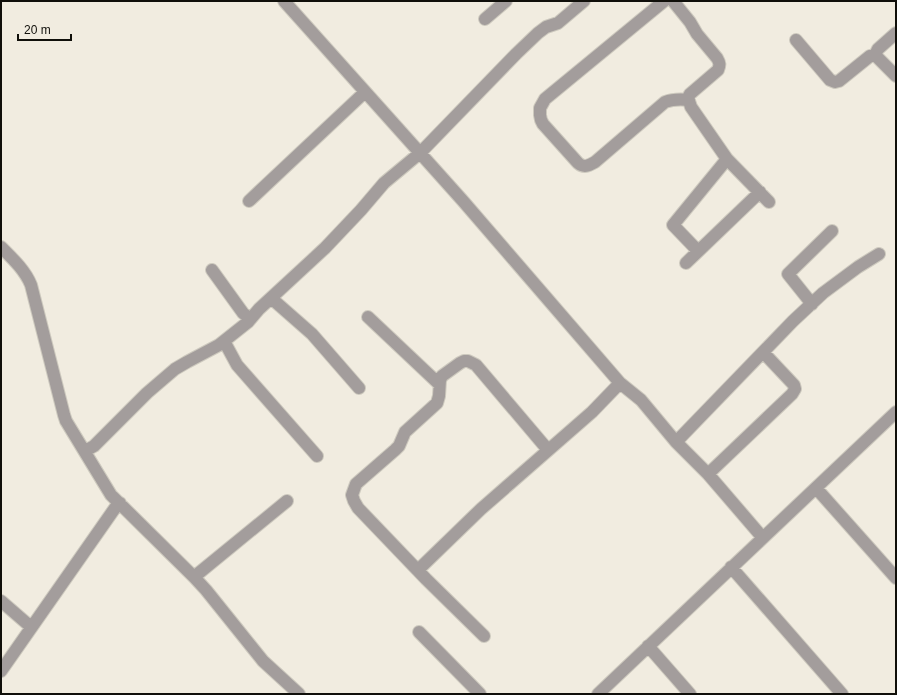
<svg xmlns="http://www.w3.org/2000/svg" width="897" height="695" viewBox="0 0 897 695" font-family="Arial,sans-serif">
<rect width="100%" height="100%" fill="#f1ece0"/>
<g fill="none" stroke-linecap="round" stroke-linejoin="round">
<g stroke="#cdc9be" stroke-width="14">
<path id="minor" d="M284,1L463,201L620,383L641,400L676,442L708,474L763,538
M664,1L545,99L540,108V115L541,120L543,124L578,163C584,168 588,166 595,162L665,102C673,99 680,99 689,100
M673,1L690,22L697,34L717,58C720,63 720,65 718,70L690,94L688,98L691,107L727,159L769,202
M485,19L506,1
M796,40L830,80L835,82L839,81L870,56L875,55L896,76
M875,55L878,49L896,33
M249,201L365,92
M1,247C12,258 25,270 31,285L64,415L66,421L111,495L194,577L206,590L263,661L299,694
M698,251L673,225L727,159
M686,263L760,192
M212,270L243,313L250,319
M271,298L312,334L359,388
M812,304L788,274L832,231
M368,317L439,384
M224,341L237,365L317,456
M676,442L793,321L823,293L858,267L879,254
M85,451L94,446L147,393L175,369L187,362L219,345L248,322L259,309L325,248L361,210L384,183L420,153L516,54L538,33L546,27L558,23L584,1
M708,474L792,394L795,389L794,385L763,352
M816,488L896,578
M731,567L842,694
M418,570L481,509L592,412L620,383
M194,577L287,501
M1,601L31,627
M419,632L480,694
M484,636L426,579L358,508L354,501L352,495L356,484L395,450L399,446L405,432L437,403L439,396L440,380L442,376L460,363L464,361H468L476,365L548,450
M648,646L690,694
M1,671L115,508L120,503
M598,694L896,412"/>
</g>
<use href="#minor" stroke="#a39d9c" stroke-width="12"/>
</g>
<rect width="897" height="695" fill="none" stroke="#100f0a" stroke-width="4"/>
<path d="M18 34v6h53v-6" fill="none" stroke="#100f0a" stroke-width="2"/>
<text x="24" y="34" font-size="12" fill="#100f0a" stroke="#f1ece0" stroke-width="3" paint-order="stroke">20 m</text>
</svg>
